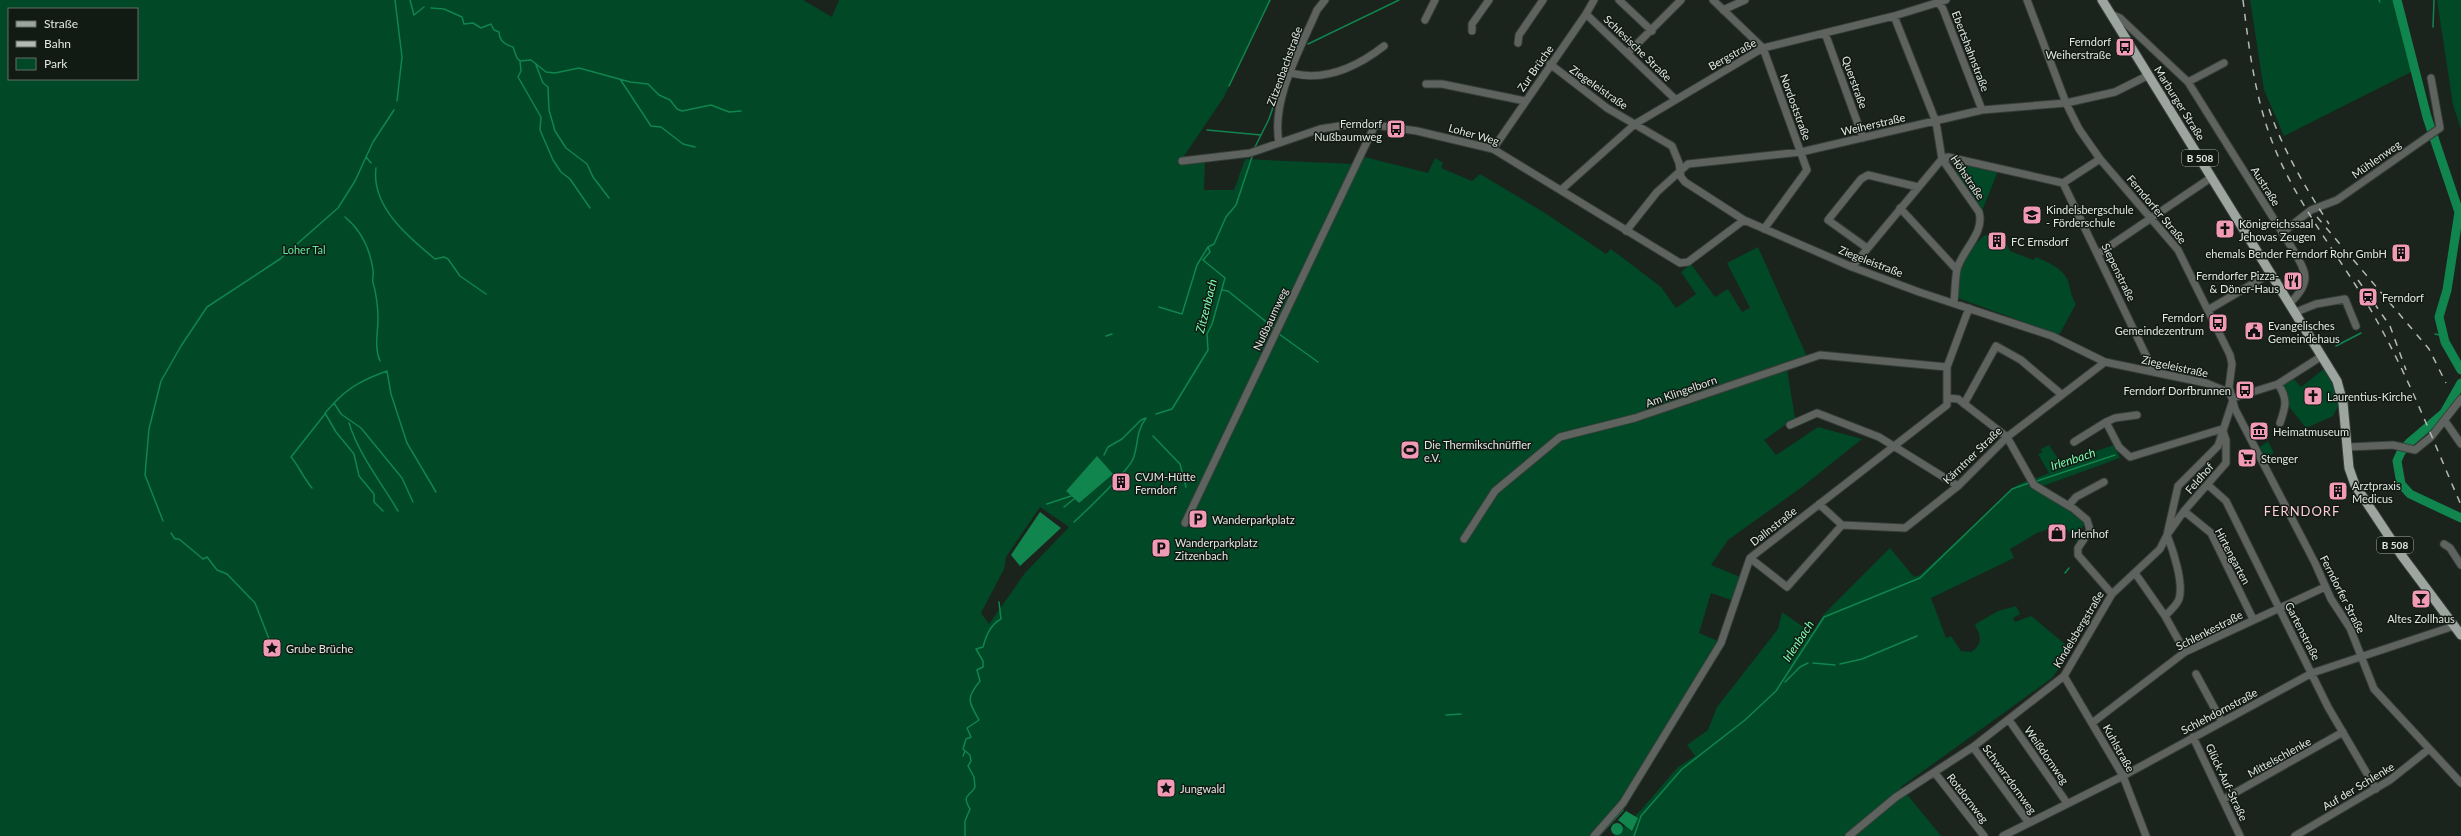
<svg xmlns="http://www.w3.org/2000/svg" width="2461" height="836" viewBox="0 0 2461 836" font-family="Lato,sans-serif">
<rect width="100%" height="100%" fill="#1b231d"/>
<path fill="#004826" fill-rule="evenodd" d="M0,0H803L832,17L839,0H1271L1260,19L1224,97L1180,162L1205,160L1204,190H1234L1245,159L1353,164L1357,155L1428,173L1435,158L1443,163L1441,168L1472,181L1480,174L1545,213L1606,254L1611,249L1661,287L1676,308L1696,294L1681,272L1691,264L1715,297L1728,289L1742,312L1750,308L1727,263L1758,247L1809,361L1787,369L1795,418L1764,440L1776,455L1818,427L1862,439L1802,487L1728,540L1711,565L1745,579L1737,602L1711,593L1699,633L1723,643L1627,804L1625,797L1595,836H0ZM9,9H137V79H9ZM1097,457L1079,503L1066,491ZM1040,507L1069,527L1025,573L989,624L981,613L1004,569L1006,557Z
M2250,0H2393L2413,71L2284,136L2264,90Z
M2437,0H2461V129L2453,105Z
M1960,161L1998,171L1982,211L1956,174Z
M1985,235L2004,238L2010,251L2033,260L2036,257C2047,262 2063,268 2068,281C2071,290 2070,294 2076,304L2059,335L1958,298C1959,263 1958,259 1985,235Z
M2324,369L2334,387L2339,405L2333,416L2306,428L2287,404L2288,395L2282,386L2293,378L2301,387Z
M2268,441L2274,453L2266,458L2260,447Z
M2049,445L2061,463L2114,445L2120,458L2040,487L2034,479L2049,473L2038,454L2042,453L2041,449Z
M2029,480L2070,508L2085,522L2077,538L2079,543L2062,524L2037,533L2010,549L2014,558L1931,598L1946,638L1951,636L1961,651L1971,652C1983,644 1981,636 1975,625L1977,623L1998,611L2016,606L2020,614L2013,618L2015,622L2031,616L2072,650L2052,678L1901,787L1941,836H1614L1641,810L1678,767L1695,756L1687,745L1708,730L1717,707L1778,629L1782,612L1812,633L1824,614L1890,548L1914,577L1920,575L2017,485Z"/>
<path fill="#10854e" d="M1097,456L1113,474L1079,503L1066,491Z
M1040,512L1061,528L1020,566L1011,555Z
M1626,811L1638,818L1632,831L1618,820Z
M1611 829a6 6 0 1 1 12 0a6 6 0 1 1-12 0Z"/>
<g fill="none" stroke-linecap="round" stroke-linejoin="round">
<path stroke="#10854e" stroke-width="1.5" d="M395,0L402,57L397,101
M410,0L414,15L424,7
M2379,0L2380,2
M431,8L444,9L462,17L464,24L473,23L481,28L491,24L494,30L499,32C499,41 505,45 513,47L517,58L520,61L531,60L546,72L555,73L579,68L630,82L648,84L659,95L670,100L677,109L682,111L711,105L729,112L741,111
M2433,27L2434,0
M1308,44L1399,0
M520,61L521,71L518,77L541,117L540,130L553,160L561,172L570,179L590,208
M536,65L543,83L548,87L549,110L555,131L566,148L587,164L593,177L609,198
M620,79L651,126L661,127L683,144L695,147
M1229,86L1270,0
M1207,130L1261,135
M2430,140L2436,142
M1255,147L1269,119L1291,54
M366,157L371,163
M376,168C371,206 408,237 435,259L444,257L448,259L460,276L486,294
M345,217C362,231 370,249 373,270C374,274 372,279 373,283C376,292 378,308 378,318C378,332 374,348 380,361
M1222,290L1228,291L1275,329
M1159,307L1182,314L1197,265L1208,247
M1279,334L1318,362
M2435,334L2444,336
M1106,336L1112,334
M2336,346L2361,333
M334,403L325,413L336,432L354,454L359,476L374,494V502L383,511
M1156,414L1172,409L1208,350L1207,334L1212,324L1225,278L1203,260L1210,252L1208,247L1214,244L1226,217L1236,205L1252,157
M349,423C359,455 381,482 398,511
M1153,436L1180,464L1186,487
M1104,455L1108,447L1122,439L1141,420L1146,418
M2037,481L2115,455
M312,488C304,479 297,463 291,457L325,414
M413,502L402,478L361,428L341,414L334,403C350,386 365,379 387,371L391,394L407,443L436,492
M1047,504L1071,496
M1064,507L1074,499
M163,521L145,475L149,429L161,381L181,346L207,307L280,259L338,208L355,181L373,142L394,110
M1074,522C1085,512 1128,471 1133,459C1139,444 1135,433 1146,418
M171,533L175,539H179L203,559L207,557L217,570L227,574L255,603L271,644
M2065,573L2069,568
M1813,663L1835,665
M1840,664L1862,659L1917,636
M1785,682L1800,667L1808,663
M1446,715L1461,714
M963,756L965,751
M965,836V821L970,809C961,794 970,797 975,787L974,777L968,766L971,761L970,755L963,749L966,739L971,737L967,728L979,720C968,701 966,698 980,681L977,670L983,667V661L976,649L983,647C986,636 990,625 1001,619L999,602
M1599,836L1623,810
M1634,836L1641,816L1682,769L1745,720L1776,691L1824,617L1920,578L2012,489L2029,483"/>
<path stroke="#10854e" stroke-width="9" d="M2397,0L2427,117L2459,212L2447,290L2439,317L2445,342L2461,370
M2461,383L2444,413L2409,443L2401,452L2397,461L2401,484L2410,494L2461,518"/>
<g stroke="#373e39" stroke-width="9">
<path id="minor" d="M1619,0L1652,31
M1713,0L1763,48L1807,170L1764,229
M1937,0L1943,9L1982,110
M2027,0L2066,103L2079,129L2100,159L2178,250L2230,355L2232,364L2229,387L2235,409L2315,563L2331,599L2350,628L2374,689L2461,783
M1723,10L1745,0
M1586,14L1675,99
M2111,14L2120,18L2188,82L2292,248C2306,272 2313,281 2290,303
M1894,16L1936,122L1942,159L1979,212C1985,233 1963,249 1957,269C1955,280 1955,292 1954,303
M1425,20L1435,0
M1472,31V24L1489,0
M1825,33L1863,138
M1518,43L1519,35L1543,0
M1628,53L1681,0
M1550,64L1607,108L1672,146L1679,163L1681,177L1685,182L1744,220L1852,267L1919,292L2052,336L2105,362L2206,383L2228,392L2231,396
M1291,73C1325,82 1357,67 1384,46
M2188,82L2224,63
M1426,84H1442L1525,101
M1279,143C1271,99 1300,50 1317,10L1325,0
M1493,149L1586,14L1594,0
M1182,161L1250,153L1320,129L1346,125H1375L1417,131L1493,149L1680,263L1688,262L1744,220
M2063,183L2154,372
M1561,190L1635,124L1763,48L1894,16L1946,0
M1900,208L1957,270
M1626,231L1657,192L1688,164L1801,152L1982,110L2066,103L2115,92L2149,75
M2282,233L2311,210L2337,200L2440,128L2431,78
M1867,248L1828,220L1861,179L1868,175L1918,187
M2098,254L2212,177
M1852,267L1942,159L1948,157L2063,183L2100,159
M2208,310L2271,273
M2296,312L2316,304L2345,299L2356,326
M2278,384C2288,399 2286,406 2280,423
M1947,398L1958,399L2007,437L2034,485L2074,509L2087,520L2090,530L2078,548V555L2112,594
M2233,398L2278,384L2322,356
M1964,404L1996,346L2021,360L2061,394
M2445,421L2461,444
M2106,422L2115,418L2137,415
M1790,425L1817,413L1879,437L1958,486
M2074,442L2106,422L2119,447L2130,457L2222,429
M2348,447L2393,445L2415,450L2431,437L2461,399
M2208,485L2226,501L2328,707L2376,789
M1819,504L1842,525L1905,528L1958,486L2007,437L2105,362
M2069,505L2076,497L2104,482
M2184,511L2211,533L2253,619
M1185,523L1375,125
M1464,539L1495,491L1560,437L1635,418L1820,355L1947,367
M2444,544L2450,548L2461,565
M1750,558L1787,587L1842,525
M2135,573L2165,616L2185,652
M2165,616C2169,612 2177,605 2179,599C2184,583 2173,550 2167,535L2184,511L2226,463V440L2223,431
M2196,674L2222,722
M2064,676L2123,776L2146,836
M2009,720L2067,803
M2092,723L2185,652L2325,587
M2193,737L2240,836
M1973,747L2029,823
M1935,773L1984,836
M2224,799L2343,732
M1594,836L1623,803L1721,643L1750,558L1947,405V367L1969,308
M1849,836L1896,797L1973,747L2064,676L2112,594L2160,549L2167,535L2178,486L2218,446L2233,400
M2003,836L2123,776L2312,673L2454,626
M2295,836L2390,780L2429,749"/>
</g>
<g stroke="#373e39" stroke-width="11">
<path id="major" d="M2102,0L2337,381L2343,403L2349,468L2355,485L2402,556L2461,635"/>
</g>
<use href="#minor" stroke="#5e6360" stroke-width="7"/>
<use href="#major" stroke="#9ca59f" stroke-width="9"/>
<path stroke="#b3bab5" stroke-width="1.5" stroke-dasharray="7 7" stroke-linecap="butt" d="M2243,0C2249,49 2255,98 2273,144C2298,208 2344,261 2377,321C2410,380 2434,443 2461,505
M2269,109C2283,150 2305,187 2329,224
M2317,217L2429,349L2446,383
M2358,280L2390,326L2406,370"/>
</g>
<defs>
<g id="bus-square" transform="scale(1)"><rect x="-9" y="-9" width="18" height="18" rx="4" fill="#f09ab5" stroke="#121a14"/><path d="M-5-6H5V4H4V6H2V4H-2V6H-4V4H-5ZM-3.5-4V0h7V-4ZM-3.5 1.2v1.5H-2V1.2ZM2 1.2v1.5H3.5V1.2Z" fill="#111"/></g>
<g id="school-square" transform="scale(1)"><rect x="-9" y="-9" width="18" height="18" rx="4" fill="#f09ab5" stroke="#121a14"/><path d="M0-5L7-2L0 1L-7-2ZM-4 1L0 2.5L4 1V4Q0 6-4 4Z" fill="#111"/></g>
<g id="church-square" transform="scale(1)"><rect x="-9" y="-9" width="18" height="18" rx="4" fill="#f09ab5" stroke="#121a14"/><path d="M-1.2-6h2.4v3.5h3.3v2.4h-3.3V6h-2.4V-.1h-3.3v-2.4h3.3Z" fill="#111"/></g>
<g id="building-square" transform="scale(1)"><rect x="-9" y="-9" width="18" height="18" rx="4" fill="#f09ab5" stroke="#121a14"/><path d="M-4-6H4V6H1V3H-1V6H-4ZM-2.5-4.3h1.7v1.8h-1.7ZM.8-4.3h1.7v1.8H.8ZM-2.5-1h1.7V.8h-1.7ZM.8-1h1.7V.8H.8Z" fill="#111"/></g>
<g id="restaurant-square" transform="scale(1)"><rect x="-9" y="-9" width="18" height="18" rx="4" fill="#f09ab5" stroke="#121a14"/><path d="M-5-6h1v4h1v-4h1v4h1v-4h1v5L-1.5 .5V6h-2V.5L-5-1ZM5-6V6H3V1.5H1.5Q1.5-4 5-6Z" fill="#111"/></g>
<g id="station-square" transform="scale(1)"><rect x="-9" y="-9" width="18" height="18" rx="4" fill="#f09ab5" stroke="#121a14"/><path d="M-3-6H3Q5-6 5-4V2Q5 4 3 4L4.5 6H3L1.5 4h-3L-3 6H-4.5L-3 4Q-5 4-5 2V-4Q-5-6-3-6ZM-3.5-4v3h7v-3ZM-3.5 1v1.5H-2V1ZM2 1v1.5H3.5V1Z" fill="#111"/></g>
<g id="civic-square" transform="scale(1)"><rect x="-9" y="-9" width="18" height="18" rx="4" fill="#f09ab5" stroke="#121a14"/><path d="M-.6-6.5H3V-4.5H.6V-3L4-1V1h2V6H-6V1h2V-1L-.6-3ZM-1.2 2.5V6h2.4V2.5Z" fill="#111"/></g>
<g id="museum-square" transform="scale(1)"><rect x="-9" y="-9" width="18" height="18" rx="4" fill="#f09ab5" stroke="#121a14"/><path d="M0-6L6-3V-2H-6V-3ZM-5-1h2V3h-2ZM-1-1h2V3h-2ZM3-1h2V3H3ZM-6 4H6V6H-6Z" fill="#111"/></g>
<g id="stadium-square" transform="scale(1)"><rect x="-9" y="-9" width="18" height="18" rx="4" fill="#f09ab5" stroke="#121a14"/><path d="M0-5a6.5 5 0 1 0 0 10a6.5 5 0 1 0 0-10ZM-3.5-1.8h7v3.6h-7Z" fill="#111"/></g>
<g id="supermarket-square" transform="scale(1)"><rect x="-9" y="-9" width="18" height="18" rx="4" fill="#f09ab5" stroke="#121a14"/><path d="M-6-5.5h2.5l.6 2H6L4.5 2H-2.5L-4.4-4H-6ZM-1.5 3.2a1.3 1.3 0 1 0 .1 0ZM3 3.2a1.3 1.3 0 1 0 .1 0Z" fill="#111"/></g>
<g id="parking-square" transform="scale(1)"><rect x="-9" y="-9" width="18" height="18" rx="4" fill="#f09ab5" stroke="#121a14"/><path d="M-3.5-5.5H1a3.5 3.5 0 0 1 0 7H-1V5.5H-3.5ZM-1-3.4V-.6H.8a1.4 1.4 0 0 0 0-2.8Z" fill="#111"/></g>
<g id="shop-square" transform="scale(1)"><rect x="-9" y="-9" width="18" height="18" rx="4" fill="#f09ab5" stroke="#121a14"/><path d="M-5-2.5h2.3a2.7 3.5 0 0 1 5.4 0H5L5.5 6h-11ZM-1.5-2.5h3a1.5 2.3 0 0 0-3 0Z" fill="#111"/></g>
<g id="bar-square" transform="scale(1)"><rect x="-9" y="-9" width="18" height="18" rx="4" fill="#f09ab5" stroke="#121a14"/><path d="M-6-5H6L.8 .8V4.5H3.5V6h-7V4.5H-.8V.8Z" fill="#111"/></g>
<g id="sight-square" transform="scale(1)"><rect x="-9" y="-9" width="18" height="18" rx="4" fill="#f09ab5" stroke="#121a14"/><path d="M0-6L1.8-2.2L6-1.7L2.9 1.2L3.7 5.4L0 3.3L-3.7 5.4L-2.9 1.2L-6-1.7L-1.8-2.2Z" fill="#111"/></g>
</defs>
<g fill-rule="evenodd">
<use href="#bus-square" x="2125" y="47"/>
<use href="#bus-square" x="1396" y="129"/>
<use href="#school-square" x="2032" y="215"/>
<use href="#church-square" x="2225" y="229"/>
<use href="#building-square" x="1997" y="241"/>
<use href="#building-square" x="2401" y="253"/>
<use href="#restaurant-square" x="2293" y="281"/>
<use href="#station-square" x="2368" y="297"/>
<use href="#bus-square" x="2218" y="323"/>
<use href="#civic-square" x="2254" y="331"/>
<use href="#bus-square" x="2245" y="390"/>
<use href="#church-square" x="2313" y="396"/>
<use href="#museum-square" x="2259" y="431"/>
<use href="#stadium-square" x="1410" y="450"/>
<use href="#supermarket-square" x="2247" y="458"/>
<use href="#building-square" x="1121" y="482"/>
<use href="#building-square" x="2338" y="491"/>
<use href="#parking-square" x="1198" y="519"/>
<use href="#shop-square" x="2057" y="533"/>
<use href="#parking-square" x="1161" y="548"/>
<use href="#bar-square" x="2421" y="599"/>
<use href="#sight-square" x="272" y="648"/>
<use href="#sight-square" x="1166" y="788"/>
</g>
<g text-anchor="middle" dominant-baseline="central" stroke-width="3" stroke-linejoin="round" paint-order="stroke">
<g fill="#121a14" stroke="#a3aaa5" stroke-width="1">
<rect x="2182" y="150" width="36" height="16" rx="3"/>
<rect x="2377" y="537" width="36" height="16" rx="3"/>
</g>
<g font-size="10" font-weight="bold" fill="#e1e7e3">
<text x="2200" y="158">B 508</text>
<text x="2395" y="545">B 508</text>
</g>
<g font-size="11" fill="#e1e7e3" stroke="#121a14" text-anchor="start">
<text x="2111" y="41" text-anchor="end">Ferndorf<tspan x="2111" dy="13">Weiherstraße</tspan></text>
<text x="1382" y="123" text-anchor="end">Ferndorf<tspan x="1382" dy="13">Nußbaumweg</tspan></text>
<text x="2046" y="209">Kindelsbergschule<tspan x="2046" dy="13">- Förderschule</tspan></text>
<text x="2239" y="223">Königreichssaal<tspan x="2239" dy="13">Jehovas Zeugen</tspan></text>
<text x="2011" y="241">FC Ernsdorf</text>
<text x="2387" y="253" text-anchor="end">ehemals Bender Ferndorf Rohr GmbH</text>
<text x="2279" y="275" text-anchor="end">Ferndorfer Pizza-<tspan x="2279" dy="13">&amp; Döner-Haus</tspan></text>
<text x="2382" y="297">Ferndorf</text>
<text x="2204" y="317" text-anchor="end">Ferndorf<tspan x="2204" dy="13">Gemeindezentrum</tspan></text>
<text x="2268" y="325">Evangelisches<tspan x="2268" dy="13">Gemeindehaus</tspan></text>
<text x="2231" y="390" text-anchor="end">Ferndorf Dorfbrunnen</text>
<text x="2327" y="396">Laurentius-Kirche</text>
<text x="2273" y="431">Heimatmuseum</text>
<text x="1424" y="444">Die Thermikschnüffler<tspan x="1424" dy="13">e.V.</tspan></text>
<text x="2261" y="458">Stenger</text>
<text x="1135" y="476">CVJM-Hütte<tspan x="1135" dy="13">Ferndorf</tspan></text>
<text x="2352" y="485">Arztpraxis<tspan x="2352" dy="13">Medicus</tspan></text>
<text x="1212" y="519">Wanderparkplatz</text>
<text x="2071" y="533">Irlenhof</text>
<text x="1175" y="542">Wanderparkplatz<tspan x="1175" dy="13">Zitzenbach</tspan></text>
<text x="2421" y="618" text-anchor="middle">Altes Zollhaus</text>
<text x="286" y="648">Grube Brüche</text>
<text x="1180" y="788">Jungwald</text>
</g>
<g font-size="11" fill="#e1e7e3" stroke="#121a14">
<text transform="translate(1638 48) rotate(44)">Schlesische Straße</text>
<text transform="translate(1971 51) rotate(69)">Ebertshahnstraße</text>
<text transform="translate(1732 54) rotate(-29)">Bergstraße</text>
<text transform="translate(1284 66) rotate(-70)">Zitzenbachstraße</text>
<text transform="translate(1535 68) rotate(-55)">Zur Brüche</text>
<text transform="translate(1855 82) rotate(70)">Querstraße</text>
<text transform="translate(1599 87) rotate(35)">Ziegeleistraße</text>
<text transform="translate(2180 103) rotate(58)">Marburger Straße</text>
<text transform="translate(1796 107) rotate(70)">Nordoststraße</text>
<text transform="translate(1873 124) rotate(-13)">Weiherstraße</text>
<text transform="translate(1474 134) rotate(16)">Loher Weg</text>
<text transform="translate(2376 159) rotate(-35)">Mühlenweg</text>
<text transform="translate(1968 177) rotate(56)">Höhstraße</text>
<text transform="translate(2266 186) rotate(58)">Austraße</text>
<text transform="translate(2157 209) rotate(50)">Ferndorfer Straße</text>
<text transform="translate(1871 261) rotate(21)">Ziegeleistraße</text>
<text transform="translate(2119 272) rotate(64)">Siepenstraße</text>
<text transform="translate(1270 319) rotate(-65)">Nußbaumweg</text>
<text transform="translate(2175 366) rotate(12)">Ziegeleistraße</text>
<text transform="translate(1681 391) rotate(-19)">Am Klingelborn</text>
<text transform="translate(1972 455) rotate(-44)">Kärntner Straße</text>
<text transform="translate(2199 478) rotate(-49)">Feldhof</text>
<text transform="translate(1773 526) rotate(-38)">Dallnstraße</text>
<text transform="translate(2233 556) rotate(62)">Hirtengarten</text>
<text transform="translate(2343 594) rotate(63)">Ferndorfer Straße</text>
<text transform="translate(2078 629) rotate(-59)">Kindelsbergstraße</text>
<text transform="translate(2209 630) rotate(-27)">Schlenkestraße</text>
<text transform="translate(2303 631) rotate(63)">Gartenstraße</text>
<text transform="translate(2219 711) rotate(-28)">Schlehdornstraße</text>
<text transform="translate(2119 748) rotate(61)">Kuhlstraße</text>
<text transform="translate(2047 755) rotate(55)">Weißdornweg</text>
<text transform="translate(2279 757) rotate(-29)">Mittelschlenke</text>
<text transform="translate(2010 779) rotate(54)">Schwarzdornweg</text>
<text transform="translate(2227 782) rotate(65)">Glück-Auf-Straße</text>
<text transform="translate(2358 786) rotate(-31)">Auf der Schlenke</text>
<text transform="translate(1968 798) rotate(52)">Rotdornweg</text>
</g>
<g font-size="11" fill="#64e89c" stroke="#121a14">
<text x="304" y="249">Loher Tal</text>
</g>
<g font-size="12" font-style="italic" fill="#7bfeb0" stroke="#121a14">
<text transform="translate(1206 306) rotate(-76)">Zitzenbach</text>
<text transform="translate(2073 459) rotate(-18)">Irlenbach</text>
<text transform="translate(1798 641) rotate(-57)">Irlenbach</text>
</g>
<g font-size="13" letter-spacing="1" fill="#fdcad9" stroke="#121a14">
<text x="2302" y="511">FERNDORF</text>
</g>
</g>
<rect x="8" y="8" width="130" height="72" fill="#121a14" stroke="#656c67"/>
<rect x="16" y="21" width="20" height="6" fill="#9ca59f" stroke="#656c67"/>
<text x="44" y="28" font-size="12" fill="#e1e7e3">Straße</text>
<rect x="16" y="41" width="20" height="6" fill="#b3bab5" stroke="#656c67"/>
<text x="44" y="48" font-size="12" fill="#e1e7e3">Bahn</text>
<rect x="16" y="58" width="20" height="12" fill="#004826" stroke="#656c67"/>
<text x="44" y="68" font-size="12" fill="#e1e7e3">Park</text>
</svg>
